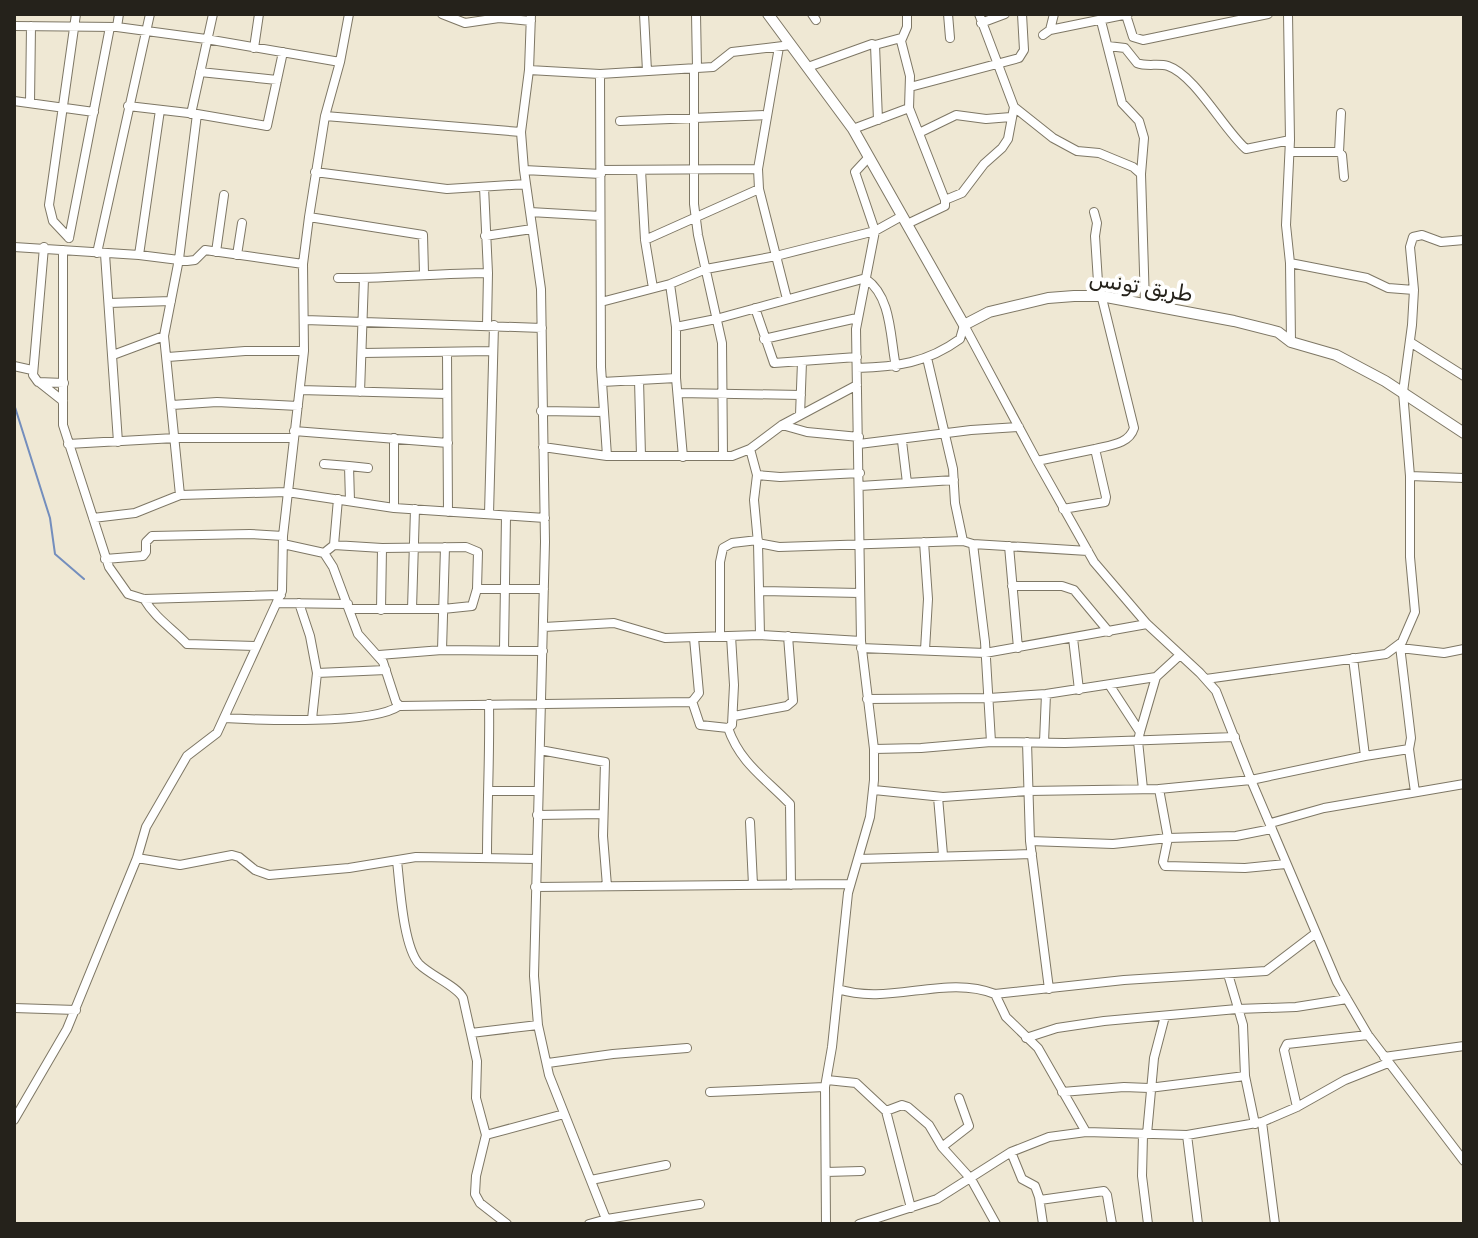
<svg xmlns="http://www.w3.org/2000/svg" width="1478" height="1238" viewBox="0 0 1478 1238" font-family="Rubik,'Noto Naskh Arabic',sans-serif">
<rect width="100%" height="100%" fill="#efe8d4"/>
<g fill="none" stroke-linecap="round" stroke-linejoin="round">
<path stroke="#748ebd" stroke-width="2" d="M14,404L50,518L55,554L84,579"/>
<g stroke="#7e7765" stroke-width="10">
<path id="minor" d="M442,14L465,23L499,18L531,21
M531,14L529,70L521,132L524,170L541,289L545,542L534,976L538,1025L549,1075L608,1224
M644,14L647,71
M696,14L697,68
M812,14L816,20
M948,14L950,38
M979,14L1014,107L1053,138L1077,151L1099,153L1133,167L1141,174L1145,304
M1288,14L1290,140L1286,225L1290,263L1291,342
M1126,15L1133,37L1143,40L1268,14
M1101,21L1122,103L1139,121L1144,138L1141,174
M981,23L1005,14
M14,26L117,27L206,39L340,62
M117,27L119,14
M1050,30L1128,14
M1043,35L1050,30L1054,14
M875,45L901,38
M1108,46L1125,48L1137,63C1147,67 1158,63 1168,66C1195,75 1224,130 1246,149L1290,140
M779,47L758,169L759,189L787,299
M254,48L259,14
M808,67L872,44L875,45L878,120
M694,68V204L698,235L722,343L723,456
M529,70L600,74L713,67L732,52L791,45
M200,72L277,80
M600,74L601,367L607,456
M910,87L1019,58L1024,50L1022,14
M14,101L94,112
M30,103L31,26
M128,106L197,114L179,259L164,336L180,495
M191,114L213,14
M197,114L267,126L283,52
M325,116L521,132
M620,121L767,115
M853,129L909,108L910,76L901,41L907,27V14
M919,133L956,115L986,119L1011,117
M1290,152H1339L1342,155L1344,177
M1339,152L1341,113
M524,170L601,174
M601,170L758,169
M641,170L645,240L653,288
M315,172L447,189L526,184
M484,187L488,273L487,325
M945,200L962,193L984,164L1002,148L1008,139L1014,107
M530,212L600,216
M309,217L423,235L424,273
M907,224L945,206V200L909,108
M485,236L532,229
M69,238L53,221L49,205L76,14
M69,238L110,27
M645,240L759,189
M14,247L139,255L187,261L195,260L205,250L303,264
M44,247L33,375L38,382L64,383
M63,250V425L109,567L128,594L144,599L281,595
M216,252L224,195
M97,253L150,14
M105,254L118,442
M139,255L160,110
M237,255L242,223
M1290,263L1367,278L1388,288L1414,290
M338,278C388,279 438,273 488,273
M866,279C892,297 890,338 896,367
M670,284L676,327L716,319L866,278
M601,302L670,284L706,269L776,256L875,231L855,172L869,157
M109,303L171,301
M755,308L774,363L857,357
M305,320L542,328
M964,325L1037,461L1094,562L1147,624L1200,673L1216,691L1251,780L1337,982L1368,1035L1464,1161
M676,327V378L683,457
M764,339L857,318
M1410,342L1464,376
M363,353L492,351
M447,353L448,512
M113,355L164,336
M168,357L245,351H304
M927,358L953,469L955,503L963,541
M14,366L32,370
M857,368C896,367 927,363 960,339L964,325
M639,380L641,456
M39,382L63,401
M602,382L676,378
M300,390L447,394
M360,392L364,278
M678,393L801,395
M172,405L217,402L298,406
M541,411L604,412
M800,415L802,362
M782,425L807,432L859,437
M294,431L448,443
M394,438V508
M68,444L175,438H293
M859,444L971,430L1019,427
M543,447L607,456H732L750,449L782,425L857,385
M750,449L757,475L754,500L758,543L760,635
M1037,461L1095,449
M324,464L349,466L350,501
M349,466L368,468
M757,475L780,477L860,473
M1410,476L1464,478
M907,483L954,480
M860,486L907,483L902,441
M1063,509L1105,502L1106,497L1095,449C1111,445 1129,444 1134,428L1098,282L1095,236L1097,223L1094,212
M489,514L494,325
M93,518L135,513L180,495L287,492L394,508L545,518
M924,542L928,599L925,650
M758,543L779,547L963,541L973,544L985,642L991,742
M283,544L324,553L333,567L358,634L383,662L396,702L400,706L692,702L699,693L694,638
M973,544L1088,551
M334,545L382,548L466,547L478,552L477,589L472,606L443,609H350
M1009,546L1018,648
M324,553L334,545L338,499
M105,559L143,556L146,552V542L152,536L250,534L283,536
M1012,586H1062L1074,590L1109,632
M477,589H544
M759,591L860,593
M144,599C156,619 172,628 187,644L255,646
M278,603L348,604
M299,603L310,636L317,673L312,719
M412,609L415,509
M381,610L382,548
M544,627L614,623L665,638L760,635L861,641
M720,636V562L723,548L732,543L758,540
M1073,638L1079,690
M861,648L985,653L1147,624
M1400,648L1444,653L1464,649
M504,649L506,516
M442,650L445,547
M379,655L442,650L543,651
M317,673L386,670
M1206,679L1386,654L1402,642L1415,612L1410,557V476L1403,392L1412,325L1414,290L1410,247L1413,237L1422,235L1441,242L1464,240
M1110,686L1140,732
M867,699L989,698L1046,694L1156,677
M692,701L700,725L728,728L732,725L734,685L731,636
M734,716L787,706L793,701L788,636
M224,718C260,720 372,725 399,706
M728,728C740,763 765,778 790,804L791,885
M1027,742L1030,841L1049,989
M1044,742L1046,694
M874,749L921,748L991,742L1065,743L1235,737
M1409,749L1415,792
M540,750L605,762L603,836L607,886
M1365,756L1409,749L1411,738L1400,646
M1143,789L1138,741L1140,732L1156,677L1180,655
M1159,789L1168,838L1163,862L1165,866L1245,868L1286,864
M874,790L943,797L1028,791L1159,789L1251,780L1365,756L1353,658
M490,791H537
M938,797L943,855
M537,815L603,814
M750,822L753,885
M1271,823L1324,808L1464,784
M1030,841L1113,844L1168,838L1236,836L1272,829
M137,858L180,865L232,855L239,857L255,870L269,875L349,868L416,857L536,859
M487,858C487,806 490,755 489,704
M858,859L1032,854
M397,861C400,886 403,946 419,964C431,976 457,986 463,998L477,1061L476,1098L486,1135L476,1176L475,1194L480,1203L507,1224
M535,887L849,884
M1228,974L1243,1025L1245,1076L1255,1124
M838,989C889,1006 946,974 995,994
M14,1008L76,1010
M471,1033L538,1025
M1026,1038L1057,1028L1104,1021L1237,1009L1296,1007L1347,999
M1384,1057L1464,1046
M548,1063L613,1054L687,1048
M827,1080L856,1083L886,1111L911,1208
M710,1092L825,1087
M1062,1092L1124,1087L1149,1088L1245,1076
M1297,1107L1284,1050L1287,1044L1368,1035
M886,1111L902,1105L908,1107L929,1125L942,1147L971,1179L996,1224
M14,1120L67,1029L137,858L146,827L187,756L217,733L282,591L283,536L304,351L303,264L309,217L325,116L340,62L349,14
M1262,1122L1275,1224
M1086,1132L1038,1048L1006,1017L995,994L1124,980L1266,971L1316,933
M1147,1134L1154,1058L1165,1016
M486,1135L564,1114
M1143,1135L1142,1176L1148,1224
M1187,1135L1198,1224
M942,1147L969,1126L959,1098
M1011,1152L1022,1179L1035,1186L1039,1197L1043,1224
M826,1172L861,1171
M591,1180L666,1165
M1040,1200L1104,1191L1107,1195L1112,1224
M589,1224L607,1219L700,1204
M826,1224L825,1087L832,1047L848,893L870,817L874,780V749L861,641L856,329L875,231L902,216
M859,1224L937,1199L1011,1152L1049,1137L1086,1132L1187,1135L1262,1122L1297,1107L1345,1080L1388,1063"/>
</g>
<g stroke="#7e7765" stroke-width="12">
<path id="major" d="M768,14L853,129L964,325L989,312L1048,298L1074,296H1101L1234,321L1278,332L1291,342L1336,355L1385,381L1464,433"/>
</g>
<use href="#minor" stroke="#fff" stroke-width="8"/>
<use href="#major" stroke="#fff" stroke-width="10"/>
</g>
<g text-anchor="middle" dominant-baseline="central" stroke-width="8" stroke-linejoin="round" paint-order="stroke">
<g font-size="22" fill="#25221b" stroke="#fff">
<text transform="translate(1141 286) rotate(9)">طريق تونس</text>
</g>
</g>
<rect width="1478" height="1238" fill="none" stroke="#25221b" stroke-width="32"/>
</svg>
